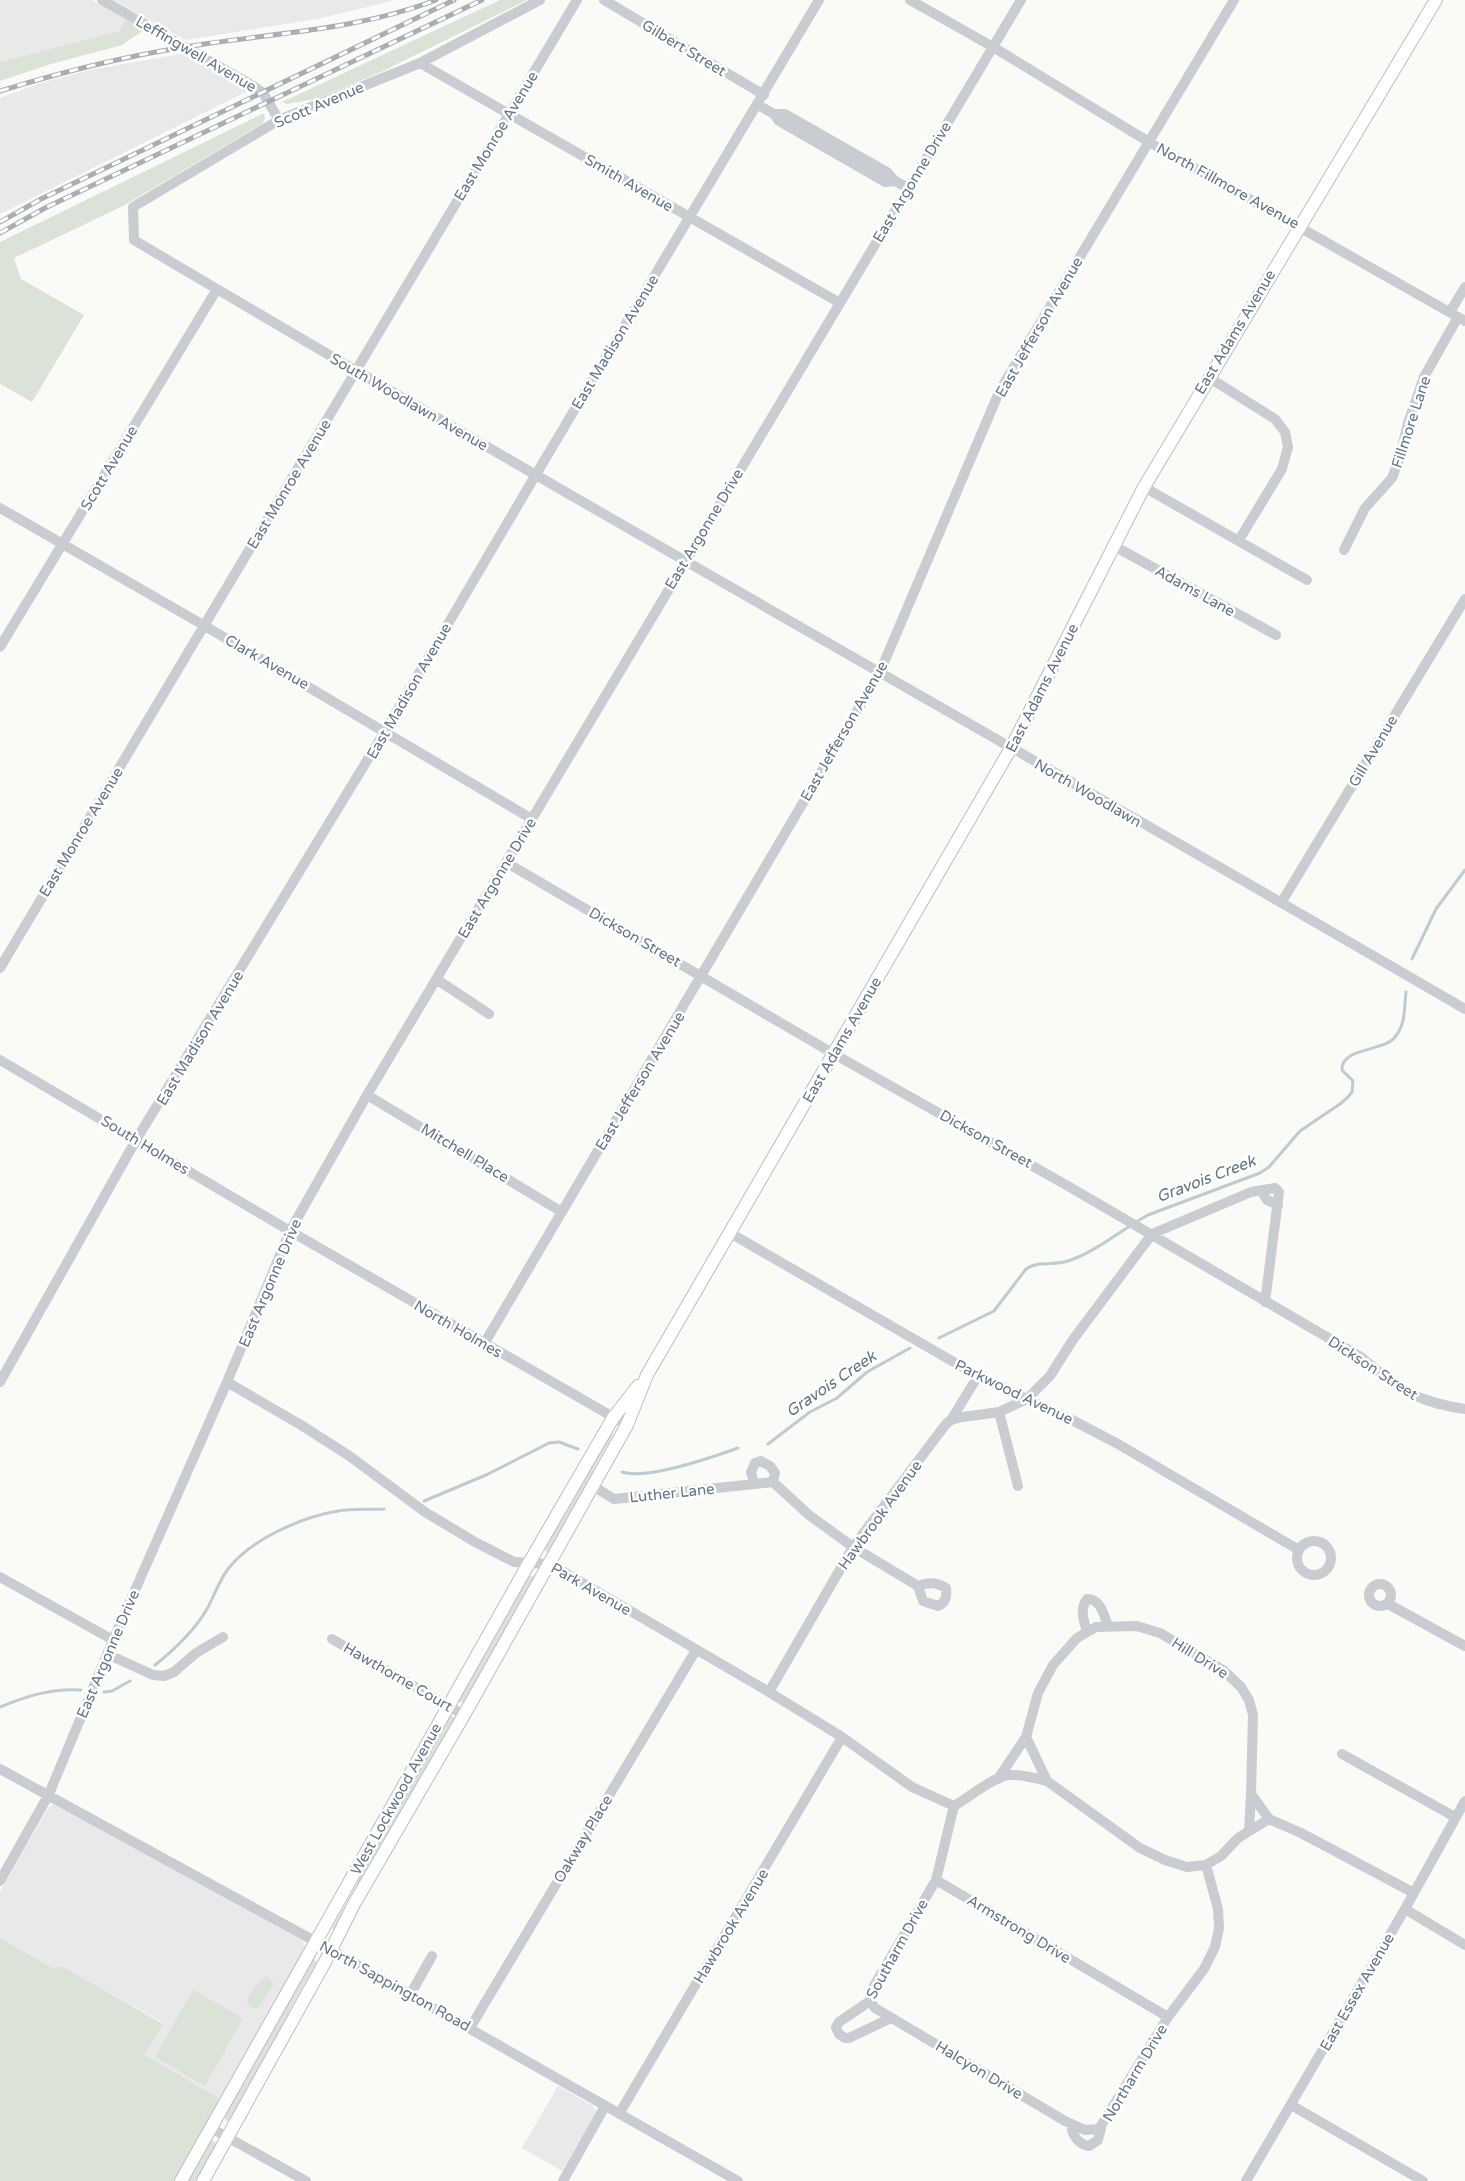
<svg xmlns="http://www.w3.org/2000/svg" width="1465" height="2181" viewBox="0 0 1465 2181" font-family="'Varela Round',sans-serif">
<rect width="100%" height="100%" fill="#fafaf7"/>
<path fill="#e8e9e8" d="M0,0H92L126,19L119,31L0,62Z
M113,0H396L317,19L186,40Z
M181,54L188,55L245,86L248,91L0,214V98L41,83L90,70Z
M53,1804L60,1805L303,1941L305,1945V1950L221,2099L145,2055L163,2023L62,1966L53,1968L0,1938V1892L48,1808Z
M558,2086L593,2106L596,2112L562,2171L522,2148Z"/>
<path fill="#dbe2d8" d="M500,0H527L379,73L316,99L286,104L282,102Z
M126,19L144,30L122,45L51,64L0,81V62L119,31Z
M264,113L265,118L262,124L123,206L14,258L21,279L84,315L32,402L0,384V242Z
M612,1432L613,1435L594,1468L584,1496L548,1552H546L545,1550L547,1543Z
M530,1576L535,1577L465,1702H459L458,1700L526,1580Z
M450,1715L455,1718L335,1930L332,1928L355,1889L366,1860Z
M0,1938L53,1968L62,1966L163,2024L145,2055L221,2099L174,2181H0Z
M313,1959L317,1962L291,2007L282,2035L232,2122L226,2121L224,2117L226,2113Z
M266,1976L274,1983L259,2007L255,2009L248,2005L247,1998L258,1983Z
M193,1990L243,2018L205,2086L155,2057Z
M211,2141H214L217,2145L198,2181H186L207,2144Z"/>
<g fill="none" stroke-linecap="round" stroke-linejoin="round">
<path stroke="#becbcf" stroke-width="3" d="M1412,959L1436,909L1465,870
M1136,1222L1148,1215L1260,1173L1269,1167L1300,1131L1340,1104L1348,1097L1352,1092L1353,1081L1342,1070C1341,1047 1384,1052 1395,1037C1406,1024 1404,1008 1406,992
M939,1338L994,1311L1026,1269C1040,1260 1053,1266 1068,1261C1090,1254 1111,1238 1130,1226
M768,1444L810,1412L837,1398L867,1372L910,1348
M622,1472C646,1480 713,1457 738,1448
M424,1501L486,1475L549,1443L559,1442L578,1449
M155,1665C174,1650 194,1631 207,1609C214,1596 219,1581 228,1569C251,1539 302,1517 338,1511C353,1508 369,1510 384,1509
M104,1692L112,1691L130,1681
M0,1707C27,1696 52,1688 81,1690"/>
<g stroke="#babec2" stroke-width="14">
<path id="major" d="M181,2181L529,1563L613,1418L638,1386
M203,2181L325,1962L354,1904L464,1715L627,1425L647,1375L1011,748L1144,487L1436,0"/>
</g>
<path stroke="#c9cdd1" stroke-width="10" d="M102,0L252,85L263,93L279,120
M540,0L420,63L279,120L133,207L134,240C575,502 1022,751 1465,1009
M604,0L764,95
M910,0L993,47L1149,142L1465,321
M420,63L840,303
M758,105L774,114H785L887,172L895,181L908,188
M774,114L779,121L885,182L895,181
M1450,312L1465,287
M1208,377L1275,419L1285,432L1288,447L1282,469L1239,540
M1144,487L1307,580
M0,508L205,626L532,819
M1114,546L1276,635
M1344,550L1365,508L1392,478L1399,460L1408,423L1424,377L1458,317
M0,647L217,289
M507,863L834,1054L1068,1186L1361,1357C1398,1388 1415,1402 1465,1409
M1281,903L1465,599
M0,968L577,0
M436,979L489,1014
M0,1060L290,1231L627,1425
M367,1095L562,1212
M1261,1190L1267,1200L1278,1205
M730,1233L978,1376L1072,1420L1118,1444L1299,1550
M484,1344L880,672L1000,390L1234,0
M0,1382L136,1140L385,731L535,476L819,0
M227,1382L301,1425L348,1455L425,1512L475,1542L514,1562L550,1564L769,1692L842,1737L912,1787L954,1806
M999,1412L1018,1486
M951,1420L978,1376
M754,1483L751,1472L755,1463L761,1461L770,1466L775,1473L773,1482
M593,1486L614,1499L773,1482L809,1515L853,1547L918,1586L923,1601L938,1606C946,1602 947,1597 946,1588C936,1582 929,1582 918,1586
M1297 1558a17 17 0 1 1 34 0a17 17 0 1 1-34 0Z
M0,1577L113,1640
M1369 1595a11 11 0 1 1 22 0a11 11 0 1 1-22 0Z
M1388,1604L1465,1646
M1087,1632C1084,1620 1079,1610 1087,1599C1101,1599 1104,1615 1108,1626
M332,1639L464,1715
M107,1654L153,1675L164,1676L174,1672L196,1653L223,1637
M769,1692L853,1547L946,1424L951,1420L962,1417L999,1412L1027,1399L1050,1376L1072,1341L1152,1234L1251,1192L1275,1188L1279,1192L1265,1302
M1026,1737L1047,1781L1140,1848L1165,1860L1187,1867L1206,1865L1221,1856L1238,1838L1269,1819L1301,1833L1414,1893
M1342,1754L1455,1817
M0,1769L331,1950L738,2181
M998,1779L1026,1737L1038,1693L1053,1665L1077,1638L1096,1627L1137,1626L1160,1633L1223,1670L1241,1687L1249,1700L1253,1715L1251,1794L1269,1819
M954,1806C968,1798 993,1777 1008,1775C1021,1774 1035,1778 1047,1781
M1249,1831L1251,1794
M936,1880L1168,2017
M0,1881L49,1794L113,1640L227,1382L290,1231L367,1095L1021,0
M1405,1909L1465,1945
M410,1995L432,1956
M870,2001L875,2008L1065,2121L1085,2130L1099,2129L1168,2017L1204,1969L1215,1947L1219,1928L1218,1909L1206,1865
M870,2001L871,1991L936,1880L954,1806
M870,2001L839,2022L836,2027L839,2034L845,2038H849L891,2018
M470,2028L696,1650
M1291,2105L1423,2181
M619,2114L842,1737
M1071,2124C1072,2135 1078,2144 1089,2146L1098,2140L1101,2128
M211,2128L306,2181
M563,2181L605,2106
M1246,2181L1405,1909L1465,1801"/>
<use href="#major" stroke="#fff" stroke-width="12"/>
<g stroke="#a7aeb4" stroke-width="5">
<path id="rail" d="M0,91C62,72 121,57 185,47C269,33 356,31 436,0
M0,222L41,199L454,0
M0,233L45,208L482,0"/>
</g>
<use href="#rail" stroke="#fff" stroke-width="3" stroke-dasharray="9" stroke-linecap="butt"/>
</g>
<g text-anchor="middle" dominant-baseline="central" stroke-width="5" stroke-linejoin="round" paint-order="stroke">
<g font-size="15" fill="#627585" stroke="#fff">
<text transform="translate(684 48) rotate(31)">Gilbert Street</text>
<text transform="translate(196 54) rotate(30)">Leffingwell Avenue</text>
<text transform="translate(319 105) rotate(-23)">Scott Avenue</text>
<text transform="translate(496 136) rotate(-59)">East Monroe Avenue</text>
<text transform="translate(912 182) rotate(-59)">East Argonne Drive</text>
<text transform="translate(629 183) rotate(30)">Smith Avenue</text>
<text transform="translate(1228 186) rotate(29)">North Fillmore Avenue</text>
<text transform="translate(1039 327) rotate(-60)">East Jefferson Avenue</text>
<text transform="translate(1235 332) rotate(-59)">East Adams Avenue</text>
<text transform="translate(615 342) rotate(-59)">East Madison Avenue</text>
<text transform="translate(409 402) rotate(30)">South Woodlawn Avenue</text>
<text transform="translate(1411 422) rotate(-72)">Fillmore Lane</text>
<text transform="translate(109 468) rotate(-59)">Scott Avenue</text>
<text transform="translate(289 484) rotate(-59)">East Monroe Avenue</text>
<text transform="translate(704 529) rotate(-59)">East Argonne Drive</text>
<text transform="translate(1195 591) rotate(29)">Adams Lane</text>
<text transform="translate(267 662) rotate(30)">Clark Avenue</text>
<text transform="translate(1042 688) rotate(-63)">East Adams Avenue</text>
<text transform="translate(409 691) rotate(-60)">East Madison Avenue</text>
<text transform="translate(844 731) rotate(-60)">East Jefferson Avenue</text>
<text transform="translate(1373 751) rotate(-59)">Gill Avenue</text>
<text transform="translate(1088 793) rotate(30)">North Woodlawn</text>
<text transform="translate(81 832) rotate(-59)">East Monroe Avenue</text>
<text transform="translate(497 878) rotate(-59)">East Argonne Drive</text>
<text transform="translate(635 937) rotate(30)">Dickson Street</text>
<text transform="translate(200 1038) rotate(-59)">East Madison Avenue</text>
<text transform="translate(842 1040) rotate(-60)">East Adams Avenue</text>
<text transform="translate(640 1081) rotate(-59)">East Jefferson Avenue</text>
<text transform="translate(986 1139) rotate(29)">Dickson Street</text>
<text transform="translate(145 1145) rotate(31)">South Holmes</text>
<text transform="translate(465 1153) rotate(31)">Mitchell Place</text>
<text transform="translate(270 1283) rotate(-67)">East Argonne Drive</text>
<text transform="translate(458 1329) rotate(30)">North Holmes</text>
<text transform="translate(1373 1368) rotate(33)">Dickson Street</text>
<text transform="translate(1014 1392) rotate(26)">Parkwood Avenue</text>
<text transform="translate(672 1493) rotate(-6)">Luther Lane</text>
<text transform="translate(880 1515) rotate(-54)">Hawbrook Avenue</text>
<text transform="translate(591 1589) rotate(30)">Park Avenue</text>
<text transform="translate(108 1654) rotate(-67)">East Argonne Drive</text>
<text transform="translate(1200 1658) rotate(32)">Hill Drive</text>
<text transform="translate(398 1677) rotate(30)">Hawthorne Court</text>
<text transform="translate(396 1799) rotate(-61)">West Lockwood Avenue</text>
<text transform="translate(583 1839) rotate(-59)">Oakway Place</text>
<text transform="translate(731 1926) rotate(-59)">Hawbrook Avenue</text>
<text transform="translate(1019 1929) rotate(31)">Armstrong Drive</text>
<text transform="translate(897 1949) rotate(-61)">Southarm Drive</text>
<text transform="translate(395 1986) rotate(29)">North Sappington Road</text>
<text transform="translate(1357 1992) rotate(-60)">East Essex Avenue</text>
<text transform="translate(979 2070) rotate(31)">Halcyon Drive</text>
<text transform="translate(1135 2073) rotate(-59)">Northarm Drive</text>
</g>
<g font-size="16" font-style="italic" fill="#5d757e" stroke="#fff">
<text transform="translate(1206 1179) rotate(-21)">Gravois Creek</text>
<text transform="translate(831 1384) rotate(-34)">Gravois Creek</text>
</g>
</g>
</svg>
